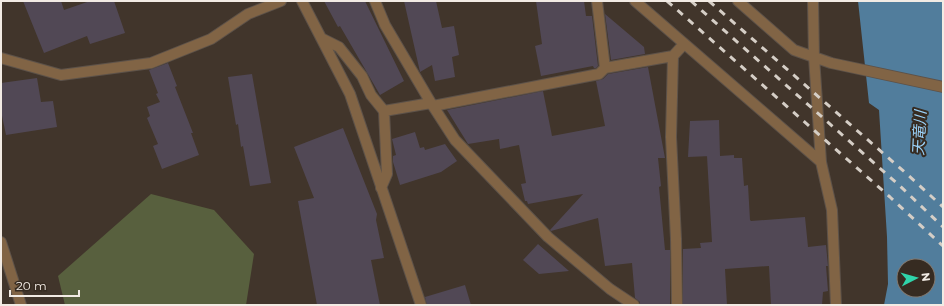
<svg xmlns="http://www.w3.org/2000/svg" width="944" height="306" viewBox="0 0 944 306" font-family="Montserrat,'Noto Sans JP',sans-serif">
<rect width="100%" height="100%" fill="#41352b"/>
<path fill="#58603e" d="M151,194L214,210L254,254L246,305H65L58,276Z"/>
<path fill="#517d9c" fill-rule="evenodd" d="M858,1H943V305H884L888,284L887,237L879,110L869,103ZM904,266H928V290H904Z"/>
<path fill="#514855" d="M23,1H61L64,10L90,1H114L125,33L90,44L87,36L44,53Z
M324,1H365L404,81L380,95L340,26L338,27Z
M404,1H436L442,28L454,26L459,55L452,57L455,77L435,81L432,65L420,72Z
M536,1H584L586,16H592L598,66L596,68H594L593,66L541,76L535,46L542,44Z
M605,14L644,47L645,54L611,60Z
M168,63L177,86L175,87L193,133H191L199,155L162,169L153,146L158,144L147,118L150,116L147,107L160,102L156,94L158,93L149,70Z
M648,67L665,158H658L661,186L659,187L665,250H670V305H640V302L635,298L632,263L605,266L598,218L551,231L550,230L583,194L528,204L527,201H525L521,184L526,183L519,145L500,149L499,139L468,144L447,110L543,91L552,136L605,126L596,81L603,79L608,74Z
M252,74L271,183L250,186L243,146L241,147L238,124L236,125L228,77Z
M37,78L41,102L53,101L57,127L6,135L1,111V83Z
M719,120L720,156L734,155V158H742L744,186L748,185L750,220L751,221L805,217L808,247L826,245L828,266H826L828,291L823,292L822,305H771L769,266L725,269L727,305H683V249L701,248L700,243L712,242L707,156H711L688,157L690,121Z
M343,128L377,214L376,220L384,258L371,260L380,305H317L298,201L314,198L294,147Z
M415,132L420,148L424,147L425,150L445,144L457,161L441,172L400,185L393,162V156L396,155L392,139Z
M538,244L569,271L539,274L523,260Z
M465,285L471,305H427L425,297Z"/>
<g fill="none" stroke-linecap="round" stroke-linejoin="round">
<g stroke="#5d5249" stroke-width="12">
<path id="minor" d="M302,1L350,94L421,305
M375,1L385,25L431,103L455,140L548,237L610,289L634,305
M597,1L605,68L673,56L684,44
M635,1L821,162
M738,1L794,50L831,63L943,87
M813,1L814,57L821,162L832,210L836,305
M321,38L339,47L362,76L371,95L384,111
M673,56L671,137L676,239L677,305
M1,58L61,75L151,63L211,39L248,14L281,1
M433,106L599,74L605,68
M381,188L387,174L384,111L431,103
M1,242L21,305"/>
</g>
<use href="#minor" stroke="#816445" stroke-width="10"/>
<path stroke="#d5cec6" stroke-width="3" stroke-dasharray="7 7" stroke-linecap="butt" d="M667,1L890,197L943,246
M691,1L900,186L943,227
M709,1L908,175L943,207"/>
</g>
<g text-anchor="middle" dominant-baseline="central" stroke-width="4" stroke-linejoin="round" paint-order="stroke">
<g font-size="15" font-style="italic" fill="#9bd2f9" stroke="#362b21">
<text transform="translate(919 133) rotate(-87)">天竜川</text>
</g>
</g>
<rect width="944" height="306" fill="none" stroke="#f2ebe4" stroke-width="4"/>
<g transform="translate(916 278) rotate(84)"><circle r="19" fill="#362b21" stroke="#81786f"/>
<path d="M0-3L7 15L0 10L-7 15Z" fill="#2fd4aa"/>
<text y="-6" font-size="11" font-weight="bold" text-anchor="middle" fill="#f2ebe4">N</text>
</g>
<path d="M10 290v6h69v-6" fill="none" stroke="#f2ebe4" stroke-width="2"/>
<text x="16" y="290" font-size="12" fill="#f2ebe4" stroke="#362b21" stroke-width="3" paint-order="stroke">20 m</text>
</svg>
